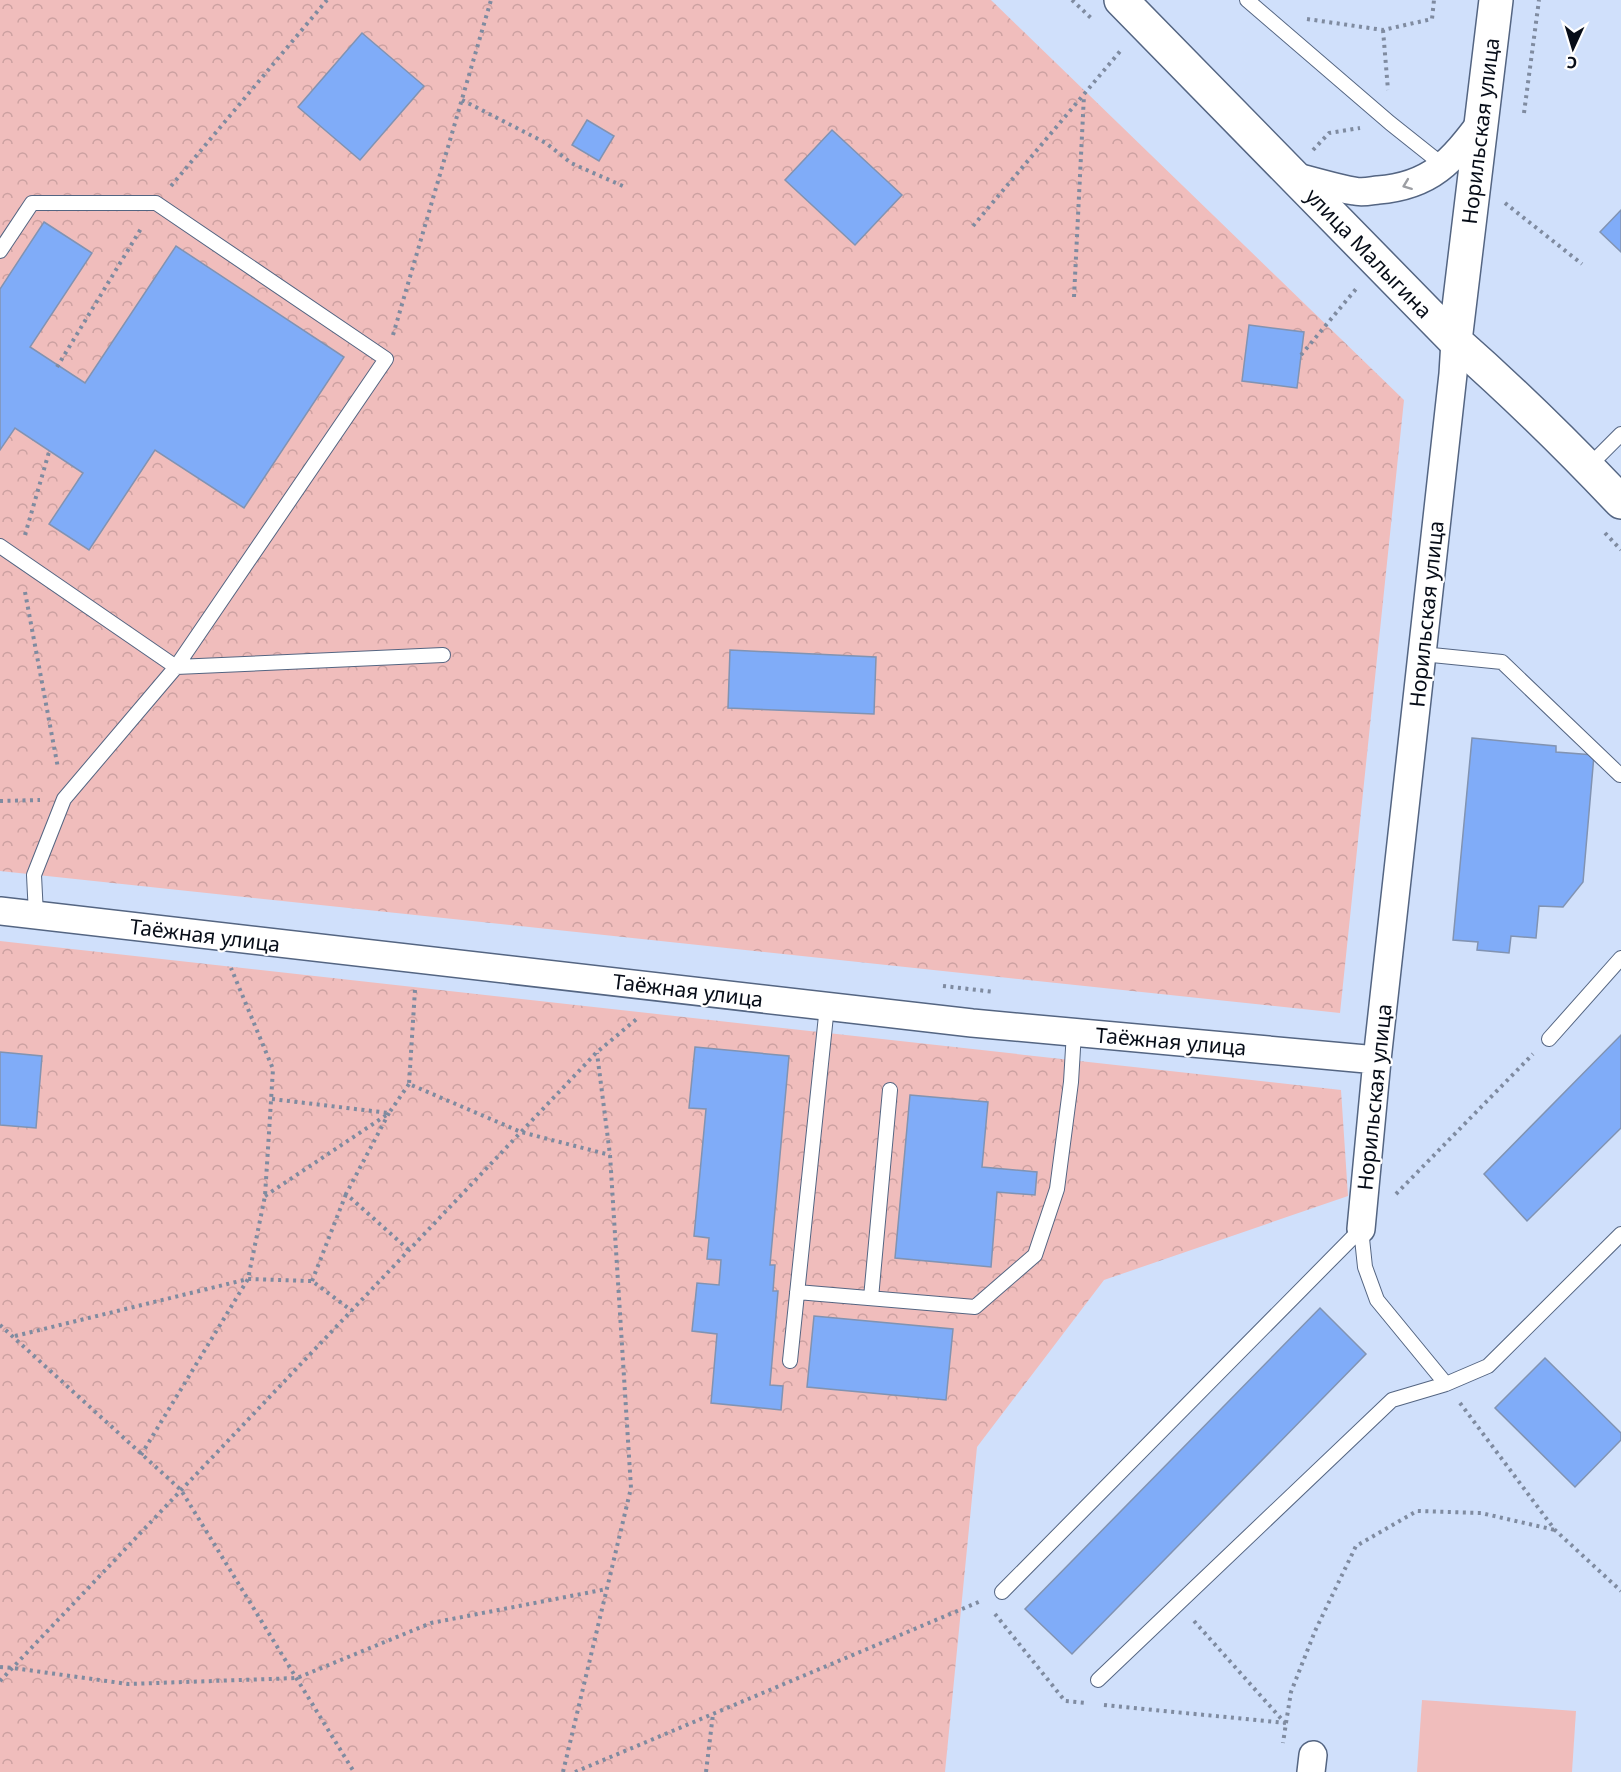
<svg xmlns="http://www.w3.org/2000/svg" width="1621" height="1772" viewBox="0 0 1621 1772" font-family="'Noto Sans',sans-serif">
<defs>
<pattern id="park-crowns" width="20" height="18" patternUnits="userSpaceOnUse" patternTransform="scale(1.5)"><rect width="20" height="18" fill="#f0bdbc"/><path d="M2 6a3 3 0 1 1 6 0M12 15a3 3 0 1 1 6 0" fill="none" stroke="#cca1a1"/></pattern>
</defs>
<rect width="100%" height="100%" fill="#d0e0fb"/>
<path fill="#f0bdbc" d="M1422,1700L1576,1711L1572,1772H1417Z"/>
<path fill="url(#park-crowns)" d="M0,0H991L1404,400L1340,1013L0,871Z
M0,941L1341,1090L1348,1196L1104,1280L977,1447L945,1772H0Z"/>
<path fill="#80acf8" stroke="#8193b2" stroke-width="1.5" d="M362,33L424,86L360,160L298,107Z
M587,120L614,136L599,161L572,145Z
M832,130L902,195L855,245L785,180Z
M1621,210V252L1600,232Z
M44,222L92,253L30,347L85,383L176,246L344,357L244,508L155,450L89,550L49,524L83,473L15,428L0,450V289Z
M1249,325L1304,332L1297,388L1242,381Z
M730,650L876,657L874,714L728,708Z
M1472,738L1556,746V752L1594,755L1583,882L1563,907L1539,906L1536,938L1511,936L1509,953L1477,950L1478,942L1453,940Z
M1621,1035V1128L1527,1221L1484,1174Z
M695,1047L789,1056L770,1265H775L773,1291H778L770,1385L783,1386L781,1410L711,1403L717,1334L692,1331L697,1283L719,1285L721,1260L707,1259L709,1238L694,1236L706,1109L689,1108Z
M0,1052L42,1056L36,1128L0,1125Z
M910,1095L988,1102L982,1167L1037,1172L1035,1195L997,1192L991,1267L895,1258Z
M1320,1308L1366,1354L1072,1654L1025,1609Z
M814,1316L953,1329L946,1400L807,1387Z
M1545,1358L1621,1433V1440L1575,1487L1495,1408Z"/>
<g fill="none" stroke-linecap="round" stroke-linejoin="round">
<g stroke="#546582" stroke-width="16">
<path id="service" d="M1247,0L1390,123L1444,166
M0,251L32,203H156L386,359L176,667L64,799L34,875L36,915
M1588,467L1621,434
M0,546L176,667L443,655
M1422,654L1502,662L1620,775
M1549,1039L1621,958
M1361,1229L1365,1267L1377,1300L1446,1384
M797,1292L975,1307L1035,1255L1057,1189L1071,1082L1074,1032
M871,1298L890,1090
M790,1361L827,1006
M1002,1592L1361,1229
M1098,1680L1392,1400L1446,1384L1488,1366L1621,1234"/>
</g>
<g stroke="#546582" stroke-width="30">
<path id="minor" d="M1295,177C1315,181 1335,188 1354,191C1362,193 1370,191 1378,190C1431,186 1452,161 1482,121
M0,911L972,1023L1377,1060
M1361,1229L1377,1060L1453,374L1455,341
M1311,1772L1313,1755"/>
</g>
<g stroke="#546582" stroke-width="36">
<path id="tertiary" d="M1121,0L1455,341C1513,392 1568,446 1621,502
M1455,341L1496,0"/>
</g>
<path stroke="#7f8ba0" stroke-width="4" stroke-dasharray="3 4.5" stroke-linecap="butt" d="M1072,0L1091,18
M1307,19L1383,30L1432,19L1434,0
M1383,30L1388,90
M462,100L546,143L571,163L625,187
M1524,113L1539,0
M1313,150L1329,133L1360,128
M171,186L327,0
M1505,203L1582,264
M973,226L1122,49
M1074,297L1084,95
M393,335L491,0
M1301,355L1356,289
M57,367L142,227
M1605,533L1621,550
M25,535L49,452
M25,592L58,768
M0,801L40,800
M943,986L995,992
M415,990L409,1084L521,1132L610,1155
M272,1099L389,1113L409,1084
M389,1113L346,1194L409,1250
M1396,1194L1533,1054
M265,1196L388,1114
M312,1281L346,1194
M0,1325L181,1490L354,1772
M15,1336L248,1279L312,1281L352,1311
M1460,1403L1555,1530L1621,1591
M141,1455L248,1279L265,1196L273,1069L231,968
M995,1614L1065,1701L1087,1703
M1194,1621L1285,1723
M0,1667L13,1668L128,1684L297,1678L431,1623L607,1589
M0,1681L596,1053L639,1017
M1104,1705L1286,1723L1283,1743
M1286,1723L1291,1692L1315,1631L1356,1546L1417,1511L1481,1513L1555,1530
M563,1772L631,1488L610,1155L597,1053
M575,1772L981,1601
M706,1772L713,1714"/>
<use href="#service" stroke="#fff" stroke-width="14"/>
<use href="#minor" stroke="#fff" stroke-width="27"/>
<use href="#tertiary" stroke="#fff" stroke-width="33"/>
</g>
<defs><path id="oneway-chevron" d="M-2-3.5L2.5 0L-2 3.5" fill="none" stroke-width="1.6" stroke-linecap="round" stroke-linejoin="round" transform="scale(1.5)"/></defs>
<use stroke="#9c9ea3" href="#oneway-chevron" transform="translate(1407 185) rotate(159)"/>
<g text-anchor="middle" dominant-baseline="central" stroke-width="4.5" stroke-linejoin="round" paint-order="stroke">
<g font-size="21" fill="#070d18" stroke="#fff">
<text transform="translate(1480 131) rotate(-83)">Норильская улица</text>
<text transform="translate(1369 253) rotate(46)">улица Малыгина</text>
<text transform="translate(1426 614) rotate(-84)">Норильская улица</text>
<text transform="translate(205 935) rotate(7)">Таёжная улица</text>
<text transform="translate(688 990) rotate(7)">Таёжная улица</text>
<text transform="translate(1171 1041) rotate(5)">Таёжная улица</text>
<text transform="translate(1374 1097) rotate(-84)">Норильская улица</text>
</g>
</g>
<g transform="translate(1573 48) rotate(184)" stroke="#ffffff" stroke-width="4.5" paint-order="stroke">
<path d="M0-4.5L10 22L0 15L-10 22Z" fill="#070d18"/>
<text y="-9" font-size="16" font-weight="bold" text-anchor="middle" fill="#070d18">С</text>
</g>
</svg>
